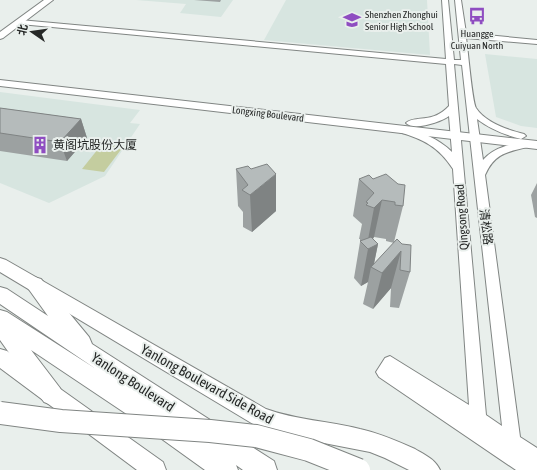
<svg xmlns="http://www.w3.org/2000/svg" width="537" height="470" viewBox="0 0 537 470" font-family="'Asap Condensed','Noto Sans SC',sans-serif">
<rect width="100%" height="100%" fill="#e9efec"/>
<path fill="#d7e5e0" d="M136,0H233L221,17L180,13L186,4Z
M286,0H427L430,55L264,40Z
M485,54L537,59V128L521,126L496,117Z
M0,92L140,110L130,123L140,124L105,176L49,203L0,183Z"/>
<path fill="#c4cd9f" d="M102,144L123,147L104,172L82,169Z"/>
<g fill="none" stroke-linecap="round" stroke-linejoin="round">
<g stroke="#808583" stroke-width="2">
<path id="minor" d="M442,0H448L454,60H461L455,0H461L466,33L537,40V44L466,38C468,49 472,101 476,108C486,123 508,130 524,134L526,136L521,139C505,135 490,129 477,119L483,160C494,147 511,144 528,141L533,144L531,146C509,152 495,152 485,175L520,437L537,448V470H516L379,377L376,372L385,358L390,356L469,405L453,169C439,147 423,139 399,132L397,130L402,127C421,132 438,138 452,152L449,116C441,122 414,131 406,123C414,115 433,124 449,106L446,64L20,24L16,22L20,20L446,59ZM454,64L462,65L502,426L486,415Z"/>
</g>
<g stroke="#808583" stroke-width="2">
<path id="major" d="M44,0H53L3,38L0,39V32Z
M0,80L537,141V149L0,86Z
M0,258L6,260L266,409C296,420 329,421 360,429C379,433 397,441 415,449C425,455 435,459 440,470H409L385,458L370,452L293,437L253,424L0,272Z
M0,349L7,351L163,462L166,470H137L0,368Z"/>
</g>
<g stroke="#808583" stroke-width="2">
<path id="highway" d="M34,277L41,279L89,337L92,344L274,461L277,470H243L236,465L238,470H205L134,419L31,350L60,388L63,395L60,402L52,405L44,402L0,340V310L7,312L96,369L0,304V287L7,289L48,316L25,284L27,279Z"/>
</g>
<use href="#minor" fill="#fff" fill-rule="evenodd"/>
<use href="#major" fill="#fff" fill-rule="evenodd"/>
<use href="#highway" fill="#fff" fill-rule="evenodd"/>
<g stroke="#808583" stroke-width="24" stroke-linecap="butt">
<path id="highway-bridge" d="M0,413L61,421L210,431L256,436L309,450L359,470"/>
</g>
<use href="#highway-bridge" stroke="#fff" stroke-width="22"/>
</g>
<path fill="#9ca1a1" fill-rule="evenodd" d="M194,0H221L220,2Z
M0,108L81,119L87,138L67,161L0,151Z
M236,169L276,211L252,232L243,227V212L238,206Z
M359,179L403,206L394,242L397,239L410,272L399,308L390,307L391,288L373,309L363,304L368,282L361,286L354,278L360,242V239H359L362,224L353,216ZM374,237L386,239V241L394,243L374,264L378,244L373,239Z
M537,183V218L535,217L531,195Z"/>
<path fill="#7f8383" d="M81,119L87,138L67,161L60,142Z
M276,174V211L252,232L250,195Z
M382,200L374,237L367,245L374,208Z
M378,244L373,268L371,267L368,282L361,286L368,249Z
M401,251L391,288L373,309L382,273Z"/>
<path fill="#b5bbbb" stroke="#7f8383" d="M0,108L81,119L60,142L0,133Z
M267,164L276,174L250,195L242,190L248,185L236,169L248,166L251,169Z
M386,174L398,184L405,185L403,206L395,205V202L382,200L374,208L366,205L368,203L366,202L374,193L359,179L369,175L373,179Z
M371,237L378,244L368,249L360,241Z
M397,239L402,244L411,245L410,272L400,270L401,251L382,273L371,267Z"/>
<defs>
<g id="bus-bare" transform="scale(1.38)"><path d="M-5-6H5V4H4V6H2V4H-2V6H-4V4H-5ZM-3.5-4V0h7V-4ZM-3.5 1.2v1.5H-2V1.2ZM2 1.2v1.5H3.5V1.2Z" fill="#8f4dc1" stroke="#e9efec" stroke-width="2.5" paint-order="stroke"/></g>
<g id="school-bare" transform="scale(1.38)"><path d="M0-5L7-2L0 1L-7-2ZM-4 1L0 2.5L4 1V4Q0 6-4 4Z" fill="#8f4dc1" stroke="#e9efec" stroke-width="2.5" paint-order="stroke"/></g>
<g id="building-bare" transform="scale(1.38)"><path d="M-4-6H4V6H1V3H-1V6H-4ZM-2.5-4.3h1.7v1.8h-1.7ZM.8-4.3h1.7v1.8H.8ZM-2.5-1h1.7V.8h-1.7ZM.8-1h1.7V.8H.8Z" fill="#8f4dc1" stroke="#e9efec" stroke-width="2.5" paint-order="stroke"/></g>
</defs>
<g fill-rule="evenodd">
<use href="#bus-bare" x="477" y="16"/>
<use href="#school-bare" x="352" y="20"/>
<use href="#building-bare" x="40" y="145"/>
</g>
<g text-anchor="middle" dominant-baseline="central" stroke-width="4" stroke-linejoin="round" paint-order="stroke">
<g font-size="10" fill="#262827" stroke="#e9efec" text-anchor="start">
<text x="365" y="14">Shenzhen Zhonghui<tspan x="365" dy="12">Senior High School</tspan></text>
<text x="477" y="33" text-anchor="middle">Huangge<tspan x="477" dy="12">Cuiyuan North</tspan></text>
</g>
<g font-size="10" fill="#262827" stroke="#e9efec">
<text transform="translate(268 114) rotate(7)">Longxing Boulevard</text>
</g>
<g font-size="12" fill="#262827" stroke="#e9efec" text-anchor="start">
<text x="53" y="145">黄阁坑股份大厦</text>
</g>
<g font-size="12" fill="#262827" stroke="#e9efec">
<text transform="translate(462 217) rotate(-94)">Qingsong Road</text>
<text transform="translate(486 227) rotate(83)">清松路</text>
</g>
<g font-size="14" fill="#262827" stroke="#e9efec">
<text transform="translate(133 382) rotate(33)">Yanlong Boulevard</text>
<text transform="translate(207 384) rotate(29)">Yanlong Boulevard Side Road</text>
</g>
</g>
<g transform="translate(32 32) rotate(283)" stroke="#e9efec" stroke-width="3" paint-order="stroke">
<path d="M0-3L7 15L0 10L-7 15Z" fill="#262827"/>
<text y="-6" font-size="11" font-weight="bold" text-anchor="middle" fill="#262827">北</text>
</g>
</svg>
